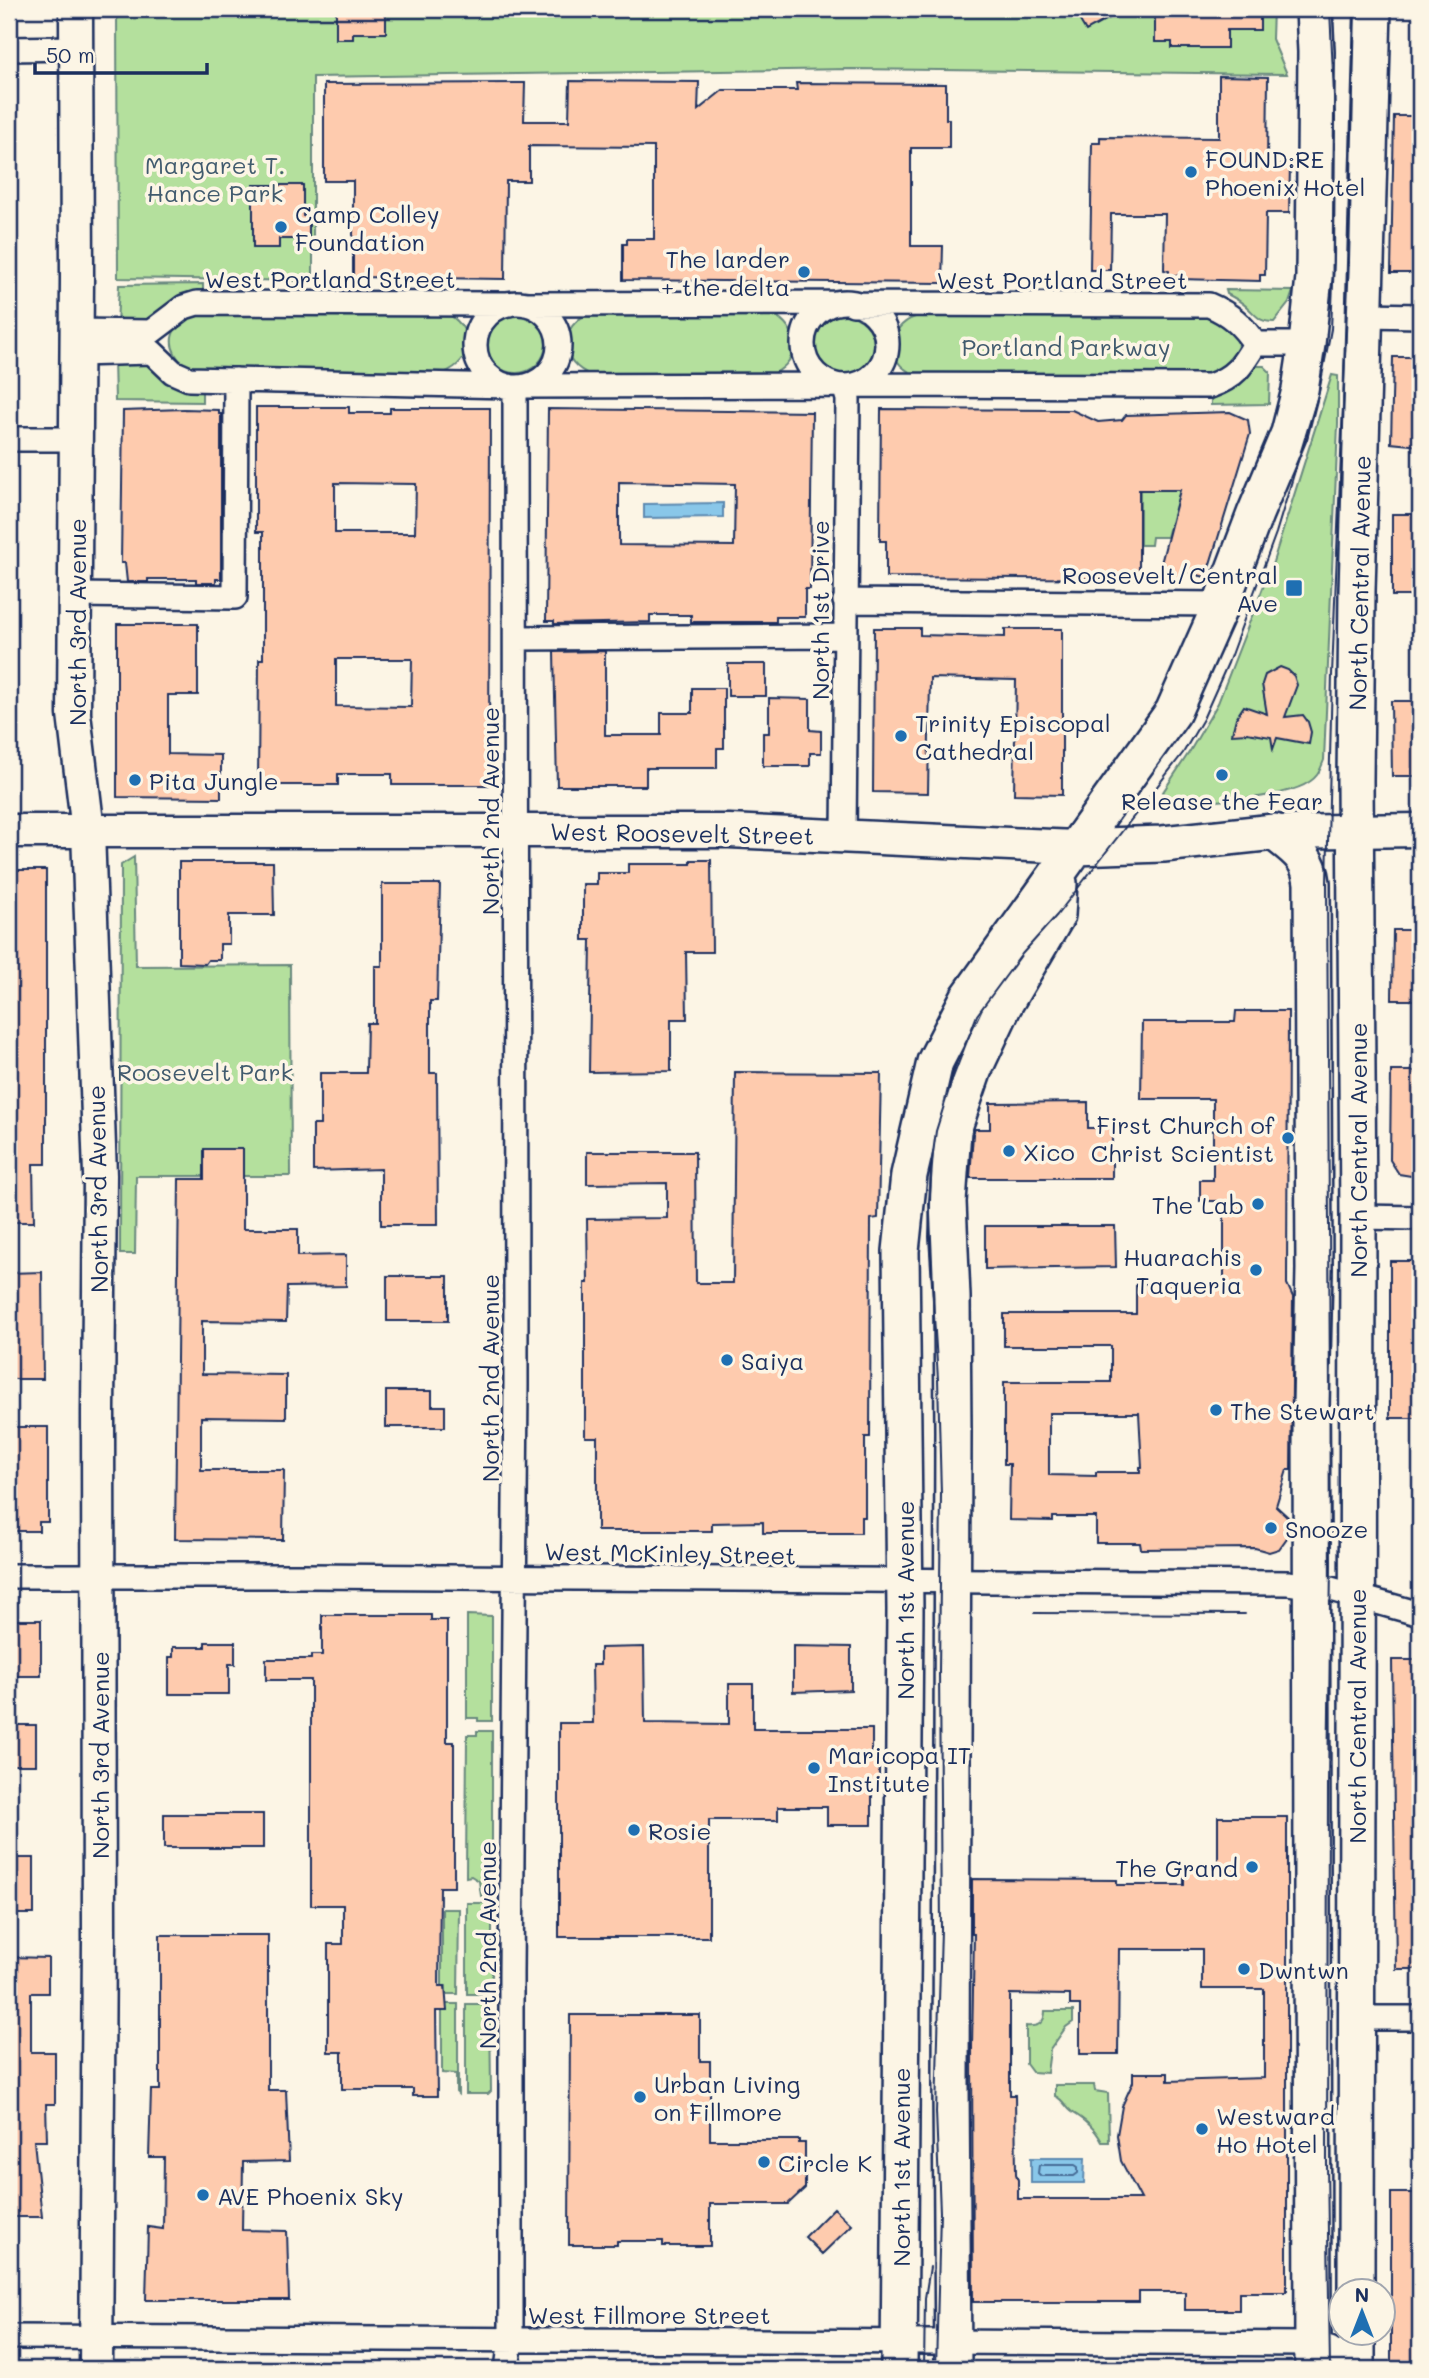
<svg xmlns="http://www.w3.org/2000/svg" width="1429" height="2378" viewBox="0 0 1429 2378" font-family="Mali,sans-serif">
<rect width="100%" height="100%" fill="#fcf5e5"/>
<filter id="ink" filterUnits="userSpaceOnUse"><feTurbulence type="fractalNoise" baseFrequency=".0143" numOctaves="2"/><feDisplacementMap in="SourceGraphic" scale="14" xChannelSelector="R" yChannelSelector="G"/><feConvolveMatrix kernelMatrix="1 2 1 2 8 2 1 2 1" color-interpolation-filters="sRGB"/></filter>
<g filter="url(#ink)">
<path fill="#b4e09d" stroke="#68887e" stroke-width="2" d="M117,9H1273L1272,39L1287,74L851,69L313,77V281L118,278Z
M203,284V292L145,323L117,325L119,285Z
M1226,290L1293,291L1289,303L1274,322C1259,322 1258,317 1248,308C1242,302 1235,298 1227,294Z
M198,311L443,312C475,325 476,361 443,373H195C180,365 164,346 176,328C180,321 191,316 198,311Z
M591,313L772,314C800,327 802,360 773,374L592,375C559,364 557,325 591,313Z
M486 343a30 30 0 1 1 60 0a30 30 0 1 1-60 0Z
M923,315H1210L1236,332C1242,359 1233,361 1215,378L916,375C881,362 887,321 923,315Z
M814 345a30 30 0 1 1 60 0a30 30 0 1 1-60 0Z
M114,359L152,361L185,385L202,392V402L115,401Z
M1257,366H1264L1270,372L1269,404L1211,405V397L1227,392L1252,368Z
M1332,375L1338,376V424L1324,760C1322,765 1320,771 1317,775C1298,801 1205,801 1173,803L1163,792L1190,751L1218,703L1273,562Z
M1182,483L1167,537H1152L1151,545H1140V490Z
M134,857L136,966L290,965L291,1176H136L135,1254H120L121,865Z
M467,1615L492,1616V1721H478V1718H467Z
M477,1731H492V1895L481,1896L479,1881L471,1876L466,1877L467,1735H477Z
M467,1903H492V1994H467Z
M442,1909H459L458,1994H446V1986H442Z
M446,2004H458V2094L456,2092V2074L442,2073V2011H446Z
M466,2004H490L491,2091L488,2094H466Z
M1045,2011H1073V2022L1066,2027L1050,2050L1047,2073L1032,2072L1026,2064V2026C1037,2027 1045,2024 1045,2011Z
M1055,2085H1094L1095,2091L1108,2093L1109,2142H1102C1095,2128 1085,2120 1072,2112C1065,2107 1064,2100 1055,2096Z"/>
<path fill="#89c7e9" stroke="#5d8ab1" stroke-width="2" d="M723,503V517L644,518V504Z
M1031,2158H1085L1084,2183H1031Z"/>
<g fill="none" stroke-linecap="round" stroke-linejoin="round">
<path stroke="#476c96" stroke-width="2" d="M1039,2165H1075L1078,2167V2173L1074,2176H1041L1038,2173Z"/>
</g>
<path fill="#fecbae" stroke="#1b2f5e" stroke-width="2" fill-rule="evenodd" d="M336,9H386V33H353V39H336Z
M1073,9H1126L1086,31Z
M1155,9H1260V30H1227V48H1172V42H1155Z
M1219,76L1268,77L1267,165H1290L1289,213H1266L1265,275H1260V281L1179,279V275H1169V271L1164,270L1165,214H1111L1110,270H1090L1092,143H1100V137L1219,138Z
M570,81L699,82L698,110L723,90H797L796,83L946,84V119H949V148H911V246H943L942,283L623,280V244H627V239H654V147L529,146V181H506L505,279L353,277V181H324V84L525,83L524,121H569Z
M1394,116H1420V273H1391Z
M253,185H303V216H309V239H279V248H253Z
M1393,357H1420V446L1391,443Z
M256,407H349V413H390V408H490L489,785H392V774H338V785H258L259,659H263V532H256ZM335,483L416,484L415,533H335ZM336,659H412L411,707L336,706Z
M184,409L219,410V414H221V579H216V583H196V579H148V582H127L125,563H121L123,411Z
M548,409L812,412L810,589H805V617H776V622H691V615H650V622L554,624V621H546ZM619,482L735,484L734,546L619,545Z
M881,409L1072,410L1098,422L1122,420L1126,415L1230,412L1248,420L1250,434L1206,577L1182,572L1181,579H1157L1180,490H1139V579L886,577V541H880Z
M1392,514H1420V596H1392Z
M117,624H198V695H168V754L221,755V798L117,797Z
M874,628H920V635L1005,637V629H1062V795L1014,794L1016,680L930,678L928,793L873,792Z
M605,651V735H661V713H692V688H724V748H717V768H646V786H557L554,652Z
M728,664H766V696H728Z
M1280,667L1288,670L1294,676L1297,685L1285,717L1303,715L1308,722L1311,732L1309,744L1277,738L1273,749L1271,737L1247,733L1232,734L1236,718L1244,706L1267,714L1262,684L1265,675Z
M769,698L810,699V730L821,731V753H810V766H763V733H769Z
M1391,701H1420V776H1392Z
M691,860H711L712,952H686L687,1019H671V1071L589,1072L591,940H583V884H597V873H628V864H691Z
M179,862H273L274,915H229V944H220V960H208L205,964L179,963Z
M9,870H46V1164H33L34,1222H9Z
M382,884H440L437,1001H430V1073H437L438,1225H381V1169L313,1171V1125H320V1073H366L367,1023H375V966H382Z
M1393,930H1420V1000H1392Z
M1236,1011H1288L1287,1284L1293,1297L1291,1470H1287L1276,1506L1288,1517L1290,1529L1289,1535L1279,1549L1269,1552L1255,1548L1141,1549L1140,1543H1096V1517H1053V1521L1009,1520L1010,1464H1004V1382H1111V1346H1004V1314H1136V1284H1224V1201H1200V1180H1213V1099H1141L1142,1022H1235ZM1049,1413H1139L1142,1467H1140V1472H1096V1476L1049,1475Z
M1391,1071H1420V1169L1411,1176L1399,1174L1390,1160Z
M735,1072L881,1073L878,1218L871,1219L870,1437H865V1517H861V1533H763V1522L712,1523V1531H597V1437H585V1283H588L587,1219L667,1218V1183L587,1184V1152H695L696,1283H733Z
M1088,1102V1128H1112V1178H970L973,1134L975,1129H990V1103Z
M204,1149H243V1229H298V1256L346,1255V1286L287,1287L286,1322L202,1321V1374L286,1375V1418L201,1417V1470H284L283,1540L175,1539L179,1179H204Z
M985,1226H1115L1116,1267L985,1269Z
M1390,1261H1420V1418H1390Z
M42,1272L43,1379H9V1273Z
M387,1276H448V1321H387Z
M386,1391H432V1406H445V1427H386Z
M9,1427H48V1522H39V1531H9Z
M322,1615H431V1620H447V1742H454V1887H440L439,1986H445L447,2011H436L437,2096H413V2089H342V2052H328V1944H343V1905H311V1680H266V1659H311V1655H322Z
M9,1620H41V1676H9Z
M205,1642H235V1664H229V1694H169V1657H173V1647H205Z
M793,1646L851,1647V1690L793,1692Z
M644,1647L645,1723L729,1724V1684H753V1729H872V1755H879V1784H872V1825H827V1807H778V1820H709V1937H559V1723H593L592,1665H600V1648Z
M1392,1660H1420V1969H1396Z
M9,1725H36V1765H9Z
M164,1814H263V1848H164Z
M1218,1817H1287V2292H1239V2310H1185V2292H1139V2302H973L972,2046L974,1934H972V1879L1117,1880V1885H1184V1866H1218ZM1119,1949H1202V1989H1264V2078L1168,2081V2073H1133V2082L1122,2106L1117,2135L1121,2161L1141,2199H1018V2180L1016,2174L1015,2095H1010V1994L1070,1995V2005H1080V2054H1118Z
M9,1858H34V1914H9Z
M160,1935H268V2090H286L289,2161L243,2162L242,2230L287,2231L289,2300H146L148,2227L163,2229L164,2157H149L151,2090H160Z
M9,1957L48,1958V1993H31V2052H55V2104H46L47,2141H34L42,2217H9Z
M570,2015H700V2061H710V2140H799V2143H805V2188L788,2204H710V2246H663V2241H617V2245H569Z
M1391,2193H1420V2369H1391Z
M834,2208L852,2225L822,2254L805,2237Z"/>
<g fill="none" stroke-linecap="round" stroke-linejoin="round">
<g stroke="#1b2f5e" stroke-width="28">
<path id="street" d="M9,49L77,48
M803 344a42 42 0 1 1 84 0a42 42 0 1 1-84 0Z
M475 345a42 42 0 1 1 84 0a42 42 0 1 1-84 0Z
M526,304L837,303
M853,304L1209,305C1230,314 1242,324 1255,344
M1365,315L1420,316
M75,331L151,332L184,307L197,303L509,304
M1255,344H1307
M76,354L152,352L173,372L189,379L509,386
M853,385L1210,386C1235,377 1242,366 1255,344
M525,386L836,385
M844,386L848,399L844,836
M9,439H76
M75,595L235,597L236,380
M845,601L1221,604
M516,638L845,636
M1358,1217L1420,1218
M9,1576H305L1288,1583L1331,1589L1420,1614
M1357,2018H1420
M9,2337L1313,2344L1330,2349L1357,2369
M507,2369L511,2339V1974L516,1384L515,387"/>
</g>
<g stroke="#1b2f5e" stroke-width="37">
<path id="secondary" d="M76,9L77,278L74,714L88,831L100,1175L98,1413L99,1938L96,2369
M9,831H729L1075,847
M1274,832L1420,830"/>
</g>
<g stroke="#1b2f5e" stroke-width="40">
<path id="primary" d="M1075,847L1163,844L1274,832C1295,849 1309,856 1312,883L1314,1269L1311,1405L1313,2369
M1356,2290L1358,1217L1355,781L1357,591L1373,9
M1357,2332V2369
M899,2369L905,1610L901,1251L909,1175L935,1062L968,998L1173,712L1221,604L1255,514L1289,433L1300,390L1307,344L1314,277L1316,52L1314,9
M953,2369L951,2085L953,1431L952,1297L948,1202L953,1130L974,1069L1004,1005L1057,915L1059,883"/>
</g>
<use href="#street" stroke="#fcf5e5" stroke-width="23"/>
<use href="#secondary" stroke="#fcf5e5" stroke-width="32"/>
<use href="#primary" stroke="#fcf5e5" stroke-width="35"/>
<path stroke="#1b2f5e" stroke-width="2" d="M1034,1613L1245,1614
M924,2369L925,2298L930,2267
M936,2369L940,2212L936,2112L941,1929L939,1671L941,1494L938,1379L929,1237L931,1168L936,1131L952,1080L977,1015L1022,954L1057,915L1183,753L1203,719L1228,663L1276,533L1319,392L1331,329L1334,261L1335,117L1330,9
M1330,2369L1327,2163L1328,1783L1331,1565L1327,884L1332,674L1349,260L1355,9"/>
</g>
</g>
<g fill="#1f6fb2" stroke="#fcf5e5" stroke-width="2.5">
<circle cx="1191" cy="172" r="7"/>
<circle cx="281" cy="227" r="7"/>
<circle cx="804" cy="272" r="7"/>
<rect x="1285" y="579" width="18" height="18" rx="3.5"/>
<circle cx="901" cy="736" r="7"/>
<circle cx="1222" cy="775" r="7"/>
<circle cx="135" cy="780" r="7"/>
<circle cx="1288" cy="1138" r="7"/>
<circle cx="1009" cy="1151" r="7"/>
<circle cx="1258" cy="1204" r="7"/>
<circle cx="1256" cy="1270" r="7"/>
<circle cx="727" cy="1360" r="7"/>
<circle cx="1216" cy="1410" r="7"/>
<circle cx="1271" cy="1528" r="7"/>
<circle cx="814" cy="1768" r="7"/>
<circle cx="634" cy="1830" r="7"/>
<circle cx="1252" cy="1867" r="7"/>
<circle cx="1244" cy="1969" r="7"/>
<circle cx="640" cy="2097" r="7"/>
<circle cx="1202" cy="2129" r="7"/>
<circle cx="764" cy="2162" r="7"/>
<circle cx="203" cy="2195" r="7"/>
</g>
<g text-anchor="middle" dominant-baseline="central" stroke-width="7" stroke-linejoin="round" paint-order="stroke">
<g font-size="24" fill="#1b2f5e" stroke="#fcf5e5" text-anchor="start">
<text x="1205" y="158">FOUND:RE<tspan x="1205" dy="28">Phoenix Hotel</tspan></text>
<text x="295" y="213">Camp Colley<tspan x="295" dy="28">Foundation</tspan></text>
<text x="790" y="258" text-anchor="end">The larder<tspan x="790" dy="28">+ the delta</tspan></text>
<text x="1278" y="574" text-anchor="end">Roosevelt/Central<tspan x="1278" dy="28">Ave</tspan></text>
<text x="915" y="722">Trinity Episcopal<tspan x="915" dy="28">Cathedral</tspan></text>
<text x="149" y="780">Pita Jungle</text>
<text x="1222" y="800" text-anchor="middle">Release the Fear</text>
<text x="1274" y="1124" text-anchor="end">First Church of<tspan x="1274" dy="28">Christ Scientist</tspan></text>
<text x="1023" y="1151">Xico</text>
<text x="1244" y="1204" text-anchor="end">The Lab</text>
<text x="1242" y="1256" text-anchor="end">Huarachis<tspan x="1242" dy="28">Taqueria</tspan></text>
<text x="741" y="1360">Saiya</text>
<text x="1230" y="1410">The Stewart</text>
<text x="1285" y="1528">Snooze</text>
<text x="828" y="1754">Maricopa IT<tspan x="828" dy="28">Institute</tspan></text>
<text x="648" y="1830">Rosie</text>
<text x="1238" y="1867" text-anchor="end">The Grand</text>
<text x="1258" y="1969">Dwntwn</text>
<text x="654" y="2083">Urban Living<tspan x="654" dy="28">on Fillmore</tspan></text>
<text x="1216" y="2115">Westward<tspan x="1216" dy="28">Ho Hotel</tspan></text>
<text x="778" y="2162">Circle K</text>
<text x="217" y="2195">AVE Phoenix Sky</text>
</g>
<g font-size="24" fill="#415b6e" stroke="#fcf5e5">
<text x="215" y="164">Margaret T.<tspan x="215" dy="28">Hance Park</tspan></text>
<text x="1066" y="346">Portland Parkway</text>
<text x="205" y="1071">Roosevelt Park</text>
</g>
<g font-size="24" fill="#1b2f5e" stroke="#fcf5e5">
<text x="330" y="278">West Portland Street</text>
<text x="1062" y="279">West Portland Street</text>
<text transform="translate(1359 583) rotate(-89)">North Central Avenue</text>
<text transform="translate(819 610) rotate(-90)">North 1st Drive</text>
<text transform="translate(76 622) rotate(-90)">North 3rd Avenue</text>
<text transform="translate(489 811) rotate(-90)">North 2nd Avenue</text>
<text transform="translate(682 833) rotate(1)">West Roosevelt Street</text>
<text transform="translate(1357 1150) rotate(-90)">North Central Avenue</text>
<text transform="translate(97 1189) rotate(-91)">North 3rd Avenue</text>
<text transform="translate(489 1378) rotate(-90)">North 2nd Avenue</text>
<text transform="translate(670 1553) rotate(1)">West McKinley Street</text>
<text transform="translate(904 1600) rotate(-90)">North 1st Avenue</text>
<text transform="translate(1356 1716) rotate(-90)">North Central Avenue</text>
<text transform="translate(99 1755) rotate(-90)">North 3rd Avenue</text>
<text transform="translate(486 1945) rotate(-90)">North 2nd Avenue</text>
<text transform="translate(900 2167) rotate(-90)">North 1st Avenue</text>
<text x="649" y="2314">West Fillmore Street</text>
</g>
</g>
<rect width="1429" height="2378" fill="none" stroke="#fcf5e5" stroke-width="35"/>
<rect x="18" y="18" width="1394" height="2343" fill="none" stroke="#1b2f5e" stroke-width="2.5" filter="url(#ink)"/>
<g transform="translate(1362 2312)"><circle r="33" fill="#fcf5e5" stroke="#a2a6af" stroke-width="2"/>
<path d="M0-5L12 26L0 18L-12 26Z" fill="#1f6fb2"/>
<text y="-10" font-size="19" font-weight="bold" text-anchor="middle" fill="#1b2f5e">N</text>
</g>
<path d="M35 63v10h172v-10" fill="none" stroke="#1b2f5e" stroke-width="3.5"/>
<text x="46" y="63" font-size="21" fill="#1b2f5e" stroke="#fcf5e5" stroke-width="5" paint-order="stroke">50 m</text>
</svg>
